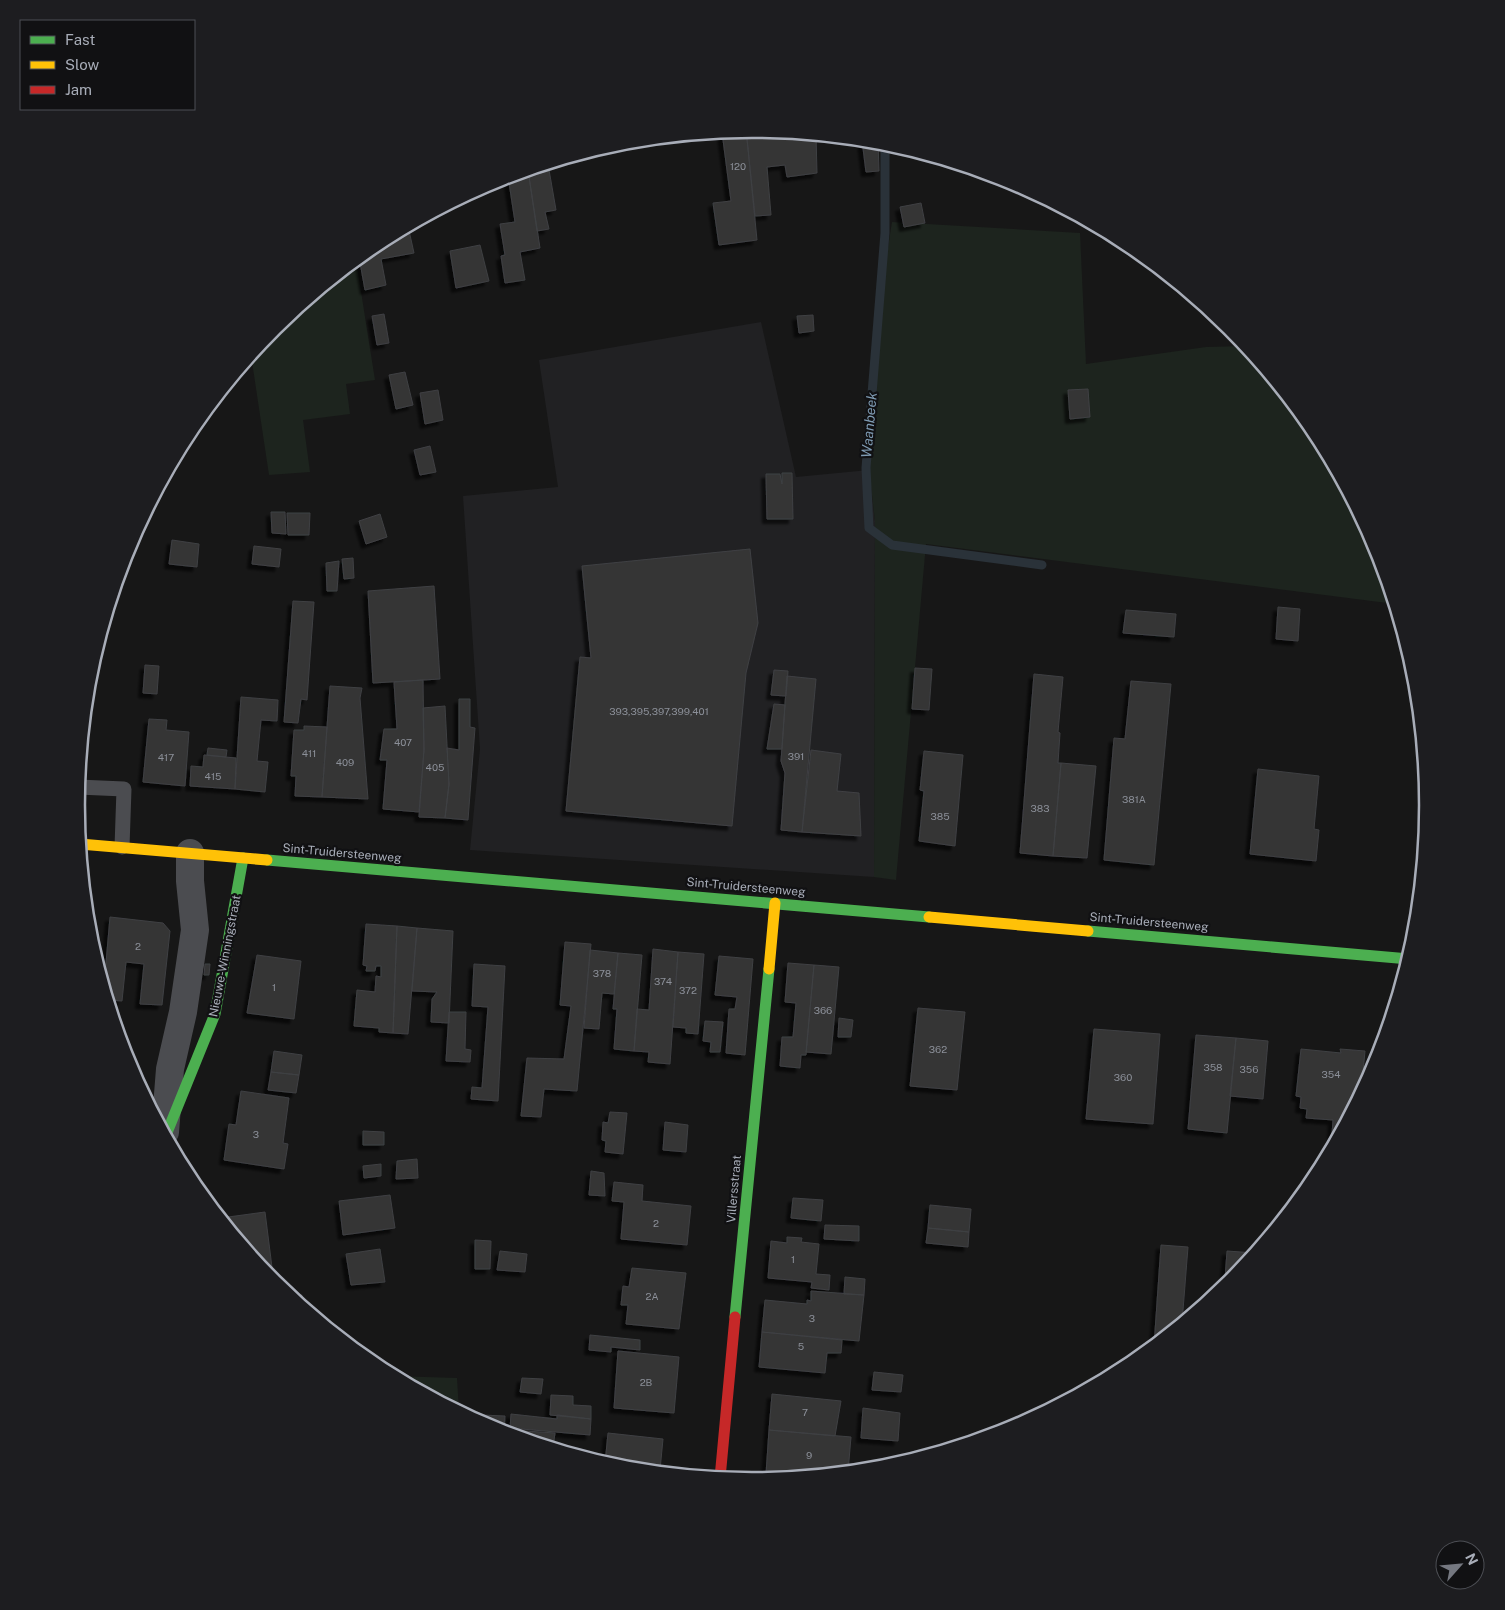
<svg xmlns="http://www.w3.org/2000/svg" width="1505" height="1610" viewBox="0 0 1505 1610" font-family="'Public Sans',sans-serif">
<defs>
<filter id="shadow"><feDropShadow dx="-4.5" dy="4.5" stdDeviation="1" flood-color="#0009"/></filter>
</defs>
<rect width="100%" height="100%" fill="#171717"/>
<path fill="#212123" d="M761,322L796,477L869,470L875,521L874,877L470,850L480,749L463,496L558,487L539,360Z"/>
<path fill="#1d241e" d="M892,222L1080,233L1086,364L1206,347L1246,346L1315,430L1377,546L1395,604L926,544L896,880L874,877L875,521L869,470L876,324Z
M356,260L375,380L346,384L350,414L303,420L310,472L269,475L251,355L275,327Z
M393,1376L457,1378L459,1411Z"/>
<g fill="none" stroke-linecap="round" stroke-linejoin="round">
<path stroke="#2a3239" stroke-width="9" d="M885,142V233L866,468L869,528L892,545L1042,565"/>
</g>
<path fill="#353536" stroke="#3f4043" filter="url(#shadow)" d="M746,129L775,131L777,137L802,134L816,135L817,173L787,177L785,165L767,167L771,215L755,216Z
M746,129L757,240L719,245L713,203L731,201L722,132Z
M862,140L878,141L879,171L866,172Z
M548,164L556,210L545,212L549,229L537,231L528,170Z
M528,170L540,248L520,252L525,280L505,283L501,256L505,255L500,224L515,222L508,176Z
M921,203L925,223L904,227L900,207Z
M408,226L414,253L381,259L386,285L365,290L359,257L377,243Z
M480,245L489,281L456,288L450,251Z
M384,314L389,343L377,345L372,316Z
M813,315L814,331L799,333L797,316Z
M405,372L413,405L396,409L389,375Z
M1088,389L1090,417L1070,419L1068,390Z
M438,390L443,420L425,424L420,393Z
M430,446L436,472L420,475L414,450Z
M782,473H792L793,519H767L766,474H780L782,484Z
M271,512H285L286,534L272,533Z
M287,513H310L309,535H288Z
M380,514L387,537L366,544L359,521Z
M172,540L199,544L197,567L169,564Z
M254,546L281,549L279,567L252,564Z
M750,549L758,623L746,673L732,826L566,811L580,657L591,658L582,566Z
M353,558L354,578L344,579L342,559Z
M339,561L337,591H327L326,563Z
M434,586L440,679L373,683L368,591Z
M293,601L314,602L307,700L301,699L298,723L284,722Z
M1278,607L1300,609L1298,641L1276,639Z
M1126,610L1176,614L1174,637L1123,633Z
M145,665L159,666L157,694L143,693Z
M915,668L932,669L929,710L912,709Z
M774,670L788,671L786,696L771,695Z
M1034,674L1063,677L1058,732L1060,733L1058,763H1061L1053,856L1020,853Z
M787,676L816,679L802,832L781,830L785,773L781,761Z
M423,680L424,750L419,812L383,809L387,760H380L384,729H397L394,682Z
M1131,681L1171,684L1154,865L1104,860L1114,738L1125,739Z
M330,686L362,688L360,698L368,799L322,797Z
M241,697L278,700L277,721L261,720L257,761L268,762L265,792L235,789Z
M459,699H470V727L475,728L468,820L445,818L449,784L447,748L459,750Z
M774,704L785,705L782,749H767Z
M445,706L449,784L445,818L419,817L424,750L423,708Z
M149,719L167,720L166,730L189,732L185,786L143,782Z
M304,726L327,727L322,797L295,796L296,776H291L294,730H304Z
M208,748L227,750L226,757L207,755Z
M811,750L841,754L837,791L859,793L861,836L802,832Z
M924,751L963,755L955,846L919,841L924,791L920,790Z
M204,755L236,758L235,789L190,786L191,766L203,767Z
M1061,763L1096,766L1087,858L1053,856Z
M1258,769L1319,776L1314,829L1319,830L1316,861L1250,854Z
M110,917L163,923L170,931L162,1005L140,1004L144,964L126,962L122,1001L108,1000L104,986Z
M366,924L397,926L393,1033L379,1032V1028L354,1026L357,990L375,992L376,976L381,977V966H376L375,971H366L367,966L363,965Z
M397,926L417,928L408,1034L393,1033Z
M417,928L453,931L449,1023L431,1022L432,999L437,992L412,991Z
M565,942L591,944L577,1091L544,1089L541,1117L521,1116L527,1058L564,1059L571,1006L560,1005Z
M653,949L678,952L670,1064L648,1062L649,1052L634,1051L637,1009L649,1010Z
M590,950L618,953L614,994L602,993L599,1029L584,1028Z
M678,952L704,954L698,1034L686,1033V1028L673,1027Z
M618,953L642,955L634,1051L614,1049L617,1009H613Z
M257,955L301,961L294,1019L247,1013Z
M719,956L753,959L745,1055L726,1053L729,1009H735L737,997L715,995Z
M788,963L814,965L806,1055H801L800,1068L780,1066L782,1037H793L796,1003L785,1002Z
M205,964H210L209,975H204Z
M474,964L505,966L498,1101L471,1099L472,1087L482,1088L488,1007L472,1006Z
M814,965L839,967L831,1054L806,1052Z
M918,1008L965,1012L957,1090L910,1086Z
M449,1012H466L465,1049L471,1050L470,1062L446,1061Z
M839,1018L853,1020L851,1037H838Z
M705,1021L723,1022L720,1052H710L711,1042L703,1041Z
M1094,1029L1160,1034L1153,1124L1086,1119Z
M1196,1035L1236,1038L1227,1133L1188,1129Z
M1236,1038L1268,1041L1263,1099L1230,1096Z
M1301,1049L1341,1053L1340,1049L1365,1051L1361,1094L1339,1135L1332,1134L1333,1120L1306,1118L1307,1109L1300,1108L1301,1097L1296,1096Z
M274,1051L302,1055L299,1075L271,1072Z
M271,1072L299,1075L296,1093L268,1090Z
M241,1091L289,1098L283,1143L288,1144L284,1169L224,1160L229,1124L236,1125Z
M610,1112L627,1113L623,1154L605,1152L606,1141L602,1140L603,1122L608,1123Z
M665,1122L688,1125L686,1152L663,1150Z
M363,1131L384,1132V1145H363Z
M417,1159L418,1178L396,1179L397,1161Z
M381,1164V1176L364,1178L363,1166Z
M591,1171L604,1173L605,1196L589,1195Z
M614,1182L643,1185L642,1201L691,1206L687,1245L621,1239L624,1202L612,1201Z
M390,1195L395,1228L343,1235L339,1201Z
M793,1198L823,1200L821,1221L791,1218Z
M930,1205L971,1209L969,1232L928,1228Z
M265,1212L274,1283L221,1218Z
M825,1225L859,1226V1241L824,1239Z
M928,1228L969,1232L968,1247L926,1243Z
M787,1237L802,1238L801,1242L819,1244L816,1274L830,1275L829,1290L811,1288L812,1282L768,1278L771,1241L787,1243Z
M475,1240L491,1241L490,1269H475Z
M1161,1245L1188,1247L1182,1323L1154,1346Z
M380,1249L385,1282L351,1285L346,1254Z
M500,1251L527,1254L525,1272L497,1270Z
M1227,1251L1255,1253L1233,1280L1225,1279Z
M632,1268L686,1273L679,1329L626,1324L628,1305H621L623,1286L629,1287Z
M845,1277L865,1279L864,1295L844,1294Z
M1225,1279L1233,1280L1224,1288Z
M811,1291L864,1295L859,1341L762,1332L765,1300L807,1304V1300L811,1301Z
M302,1295L300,1305L291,1297Z
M762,1332L842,1340L841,1353H827L825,1373L759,1367Z
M590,1335L640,1340V1350L611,1347V1352L589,1350Z
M618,1351L679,1357L674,1413L614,1408Z
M874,1372L903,1375L901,1392L872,1390Z
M522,1378L543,1379L541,1394L520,1392Z
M772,1394L841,1401L835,1436L769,1430Z
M551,1395L573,1396V1405L591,1406V1419L550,1415Z
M863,1408L900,1413L898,1441L861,1438Z
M511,1414L557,1419V1415L591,1419L590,1435L510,1428Z
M482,1415L505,1416L504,1433L481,1423Z
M510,1430L555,1433L553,1448L510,1435Z
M769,1430L851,1437L848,1472L799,1477L766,1474Z
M608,1433L663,1439L660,1470L669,1471V1473L620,1468L605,1464Z"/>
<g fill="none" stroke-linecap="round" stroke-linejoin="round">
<path stroke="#4b4c50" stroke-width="15" d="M78,787L124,789L122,847"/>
<path stroke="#4b4c50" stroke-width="28" d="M165,1132L170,1069L183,1012L195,930L190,881V853"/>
<path stroke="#4caf50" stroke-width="11" d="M267,860L929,917
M1088,931L1409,959
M166,1135L215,1014L243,858
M735,1317L769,969"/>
<path stroke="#ffc107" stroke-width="11" d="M80,844L267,860
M929,917L1088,931
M769,969L775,903"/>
<path stroke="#c62828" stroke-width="11" d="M720,1478L735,1317"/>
</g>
<g text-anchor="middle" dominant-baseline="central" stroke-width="4.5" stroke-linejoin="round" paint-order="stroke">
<g font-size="10" fill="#8b8f98">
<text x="738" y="166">120</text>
<text x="659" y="711">393,395,397,399,401</text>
<text x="403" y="742">407</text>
<text x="309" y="753">411</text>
<text x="796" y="756">391</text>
<text x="166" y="757">417</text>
<text x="345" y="762">409</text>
<text x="435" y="767">405</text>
<text x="213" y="776">415</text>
<text x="1134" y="799">381A</text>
<text x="1040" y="808">383</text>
<text x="940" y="816">385</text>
<text x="138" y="946">2</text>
<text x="602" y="973">378</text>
<text x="663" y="981">374</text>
<text x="274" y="987">1</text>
<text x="688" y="990">372</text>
<text x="823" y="1010">366</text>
<text x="938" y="1049">362</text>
<text x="1213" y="1067">358</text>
<text x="1249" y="1069">356</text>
<text x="1331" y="1074">354</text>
<text x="1123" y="1077">360</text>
<text x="256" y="1134">3</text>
<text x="656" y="1223">2</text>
<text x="793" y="1259">1</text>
<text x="652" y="1296">2A</text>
<text x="812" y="1318">3</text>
<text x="801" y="1346">5</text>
<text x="646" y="1382">2B</text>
<text x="805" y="1412">7</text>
<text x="809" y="1455">9</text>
</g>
<g font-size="12" fill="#a8adb8" stroke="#111113">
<text transform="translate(342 853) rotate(5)">Sint-Truidersteenweg</text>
<text transform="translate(746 887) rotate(5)">Sint-Truidersteenweg</text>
<text transform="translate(1149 922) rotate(5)">Sint-Truidersteenweg</text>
<text transform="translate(225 956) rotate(-79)">Nieuwe-Winningstraat</text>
<text transform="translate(734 1189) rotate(-85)">Villersstraat</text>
</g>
<g font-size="14" font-style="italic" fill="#7f9bb3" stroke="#111113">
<text transform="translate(869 425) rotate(-85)">Waanbeek</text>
</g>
</g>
<path d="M0 0H1505V1610H0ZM85 805a667 667 0 1 1 1334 0a667 667 0 1 1-1334 0Z" fill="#1d1d20" fill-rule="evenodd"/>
<path fill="none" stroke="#a8adb8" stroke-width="2.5" d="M85 805a667 667 0 1 1 1334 0a667 667 0 1 1-1334 0Z"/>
<rect x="20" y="20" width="175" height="90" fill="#111113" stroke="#4d4f55"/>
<rect x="30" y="36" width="25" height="8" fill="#4caf50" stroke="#4d4f55"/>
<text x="65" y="45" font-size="15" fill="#a8adb8">Fast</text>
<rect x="30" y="61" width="25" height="8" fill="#ffc107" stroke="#4d4f55"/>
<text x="65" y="70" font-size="15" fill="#a8adb8">Slow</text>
<rect x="30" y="86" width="25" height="8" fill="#c62828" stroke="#4d4f55"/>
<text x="65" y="95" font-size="15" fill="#a8adb8">Jam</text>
<g transform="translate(1460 1565) rotate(63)"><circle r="24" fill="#111113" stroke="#4d4f55"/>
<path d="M0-4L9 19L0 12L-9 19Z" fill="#757880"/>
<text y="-8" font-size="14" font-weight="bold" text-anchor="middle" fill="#a8adb8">N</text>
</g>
</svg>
